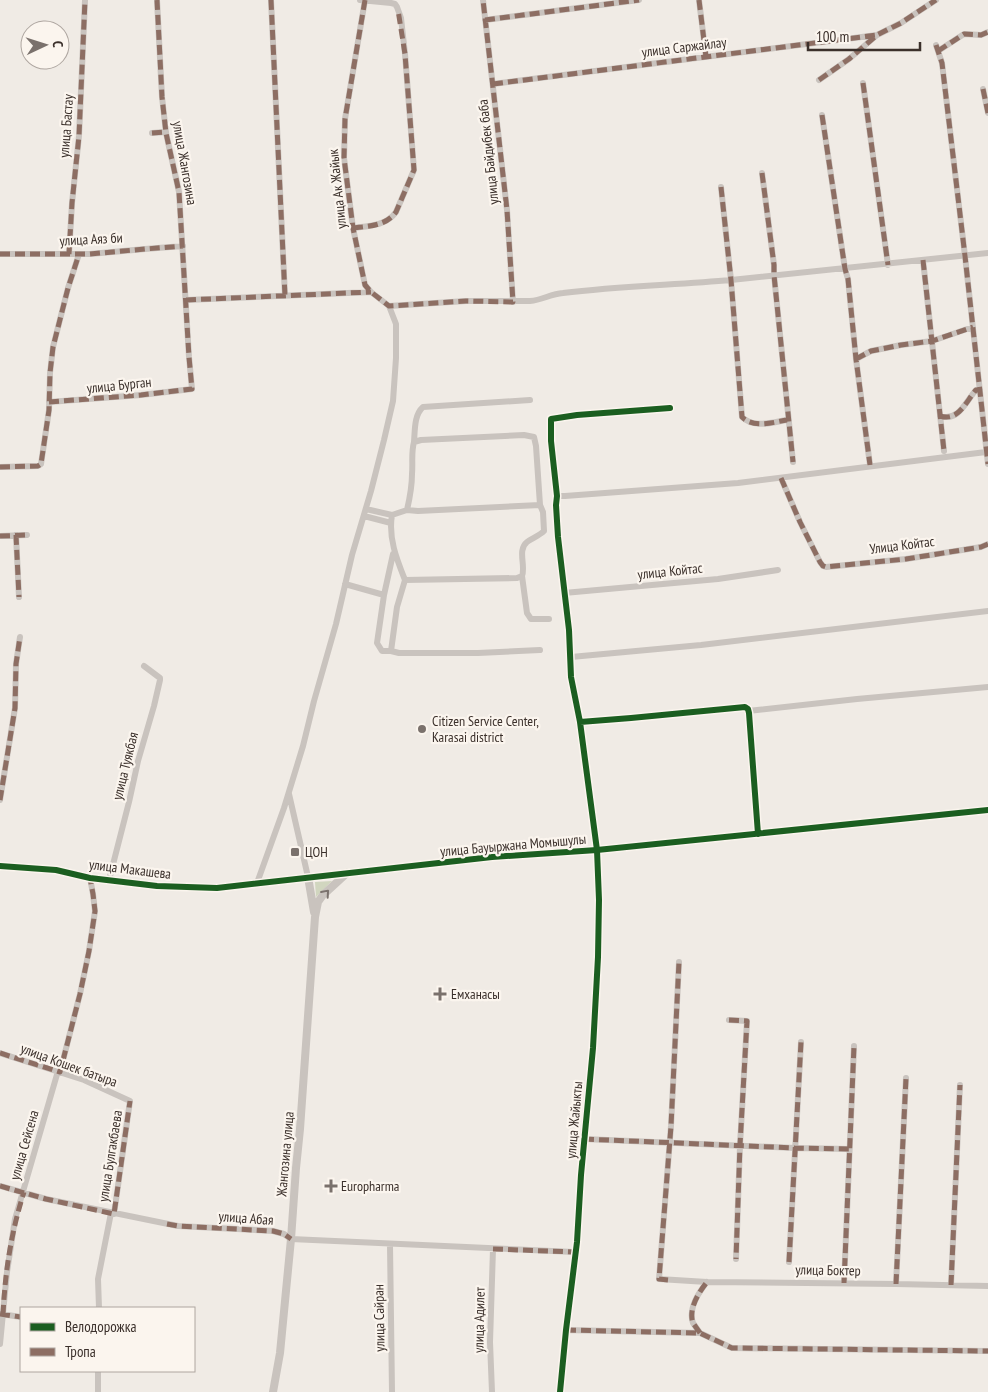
<svg xmlns="http://www.w3.org/2000/svg" width="988" height="1392" viewBox="0 0 988 1392" font-family="'PT Sans Narrow',sans-serif">
<rect width="100%" height="100%" fill="#f0ebe5"/>
<path fill="#d1d6bf" d="M332,881L316,897L315,882Z"/>
<g fill="none" stroke-linecap="round" stroke-linejoin="round">
<path stroke="#c9c3be" stroke-width="6" d="M271,0L285,296
M365,0L345,119L344,158L353,228L365,285L371,292L389,306
M483,0L507,210L513,302
M699,0L706,57
M485,20L639,0
M936,45L942,63L965,256L988,464
M938,51L964,34L981,35L988,32
M819,80L849,59L877,35L901,23L936,0
M863,83L888,265
M493,84L877,35
M983,89L988,113
M822,115L845,269L848,279L856,359L870,465
M152,133L166,132
M762,173L774,265V275L793,462
M721,187L731,280L742,417C754,429 773,422 787,420
M353,228C369,226 386,226 396,212L414,170L405,54L401,18L397,7L395,4L391,3L360,0
M0,254H90L145,249L183,246
M69,254L72,203L79,136L85,0
M923,260L944,451
M186,300L371,292
M389,306L466,301H530C543,300 550,294 563,293C619,286 675,285 731,280L988,253
M856,359L871,351L901,345L932,341L973,327
M49,402L141,395L192,389L189,357L179,192L166,133L162,97L157,0
M670,408L577,415L551,419V441L557,496L556,505L558,537L569,630L571,677L580,722L631,718L745,707L748,709L749,713L758,834
M940,416C959,422 966,401 976,390H980
M414,442C415,430 414,415 423,407L530,400
M0,467L38,466L41,464L49,410L50,373L53,347L68,288L79,254
M781,478L800,522L820,562L823,566L826,567L906,559L981,547L988,544
M557,496H565L738,483L986,452
M540,505L543,512L544,531C539,536 532,538 527,542C517,550 526,566 522,576L517,578L405,580C397,560 388,538 392,515L407,510L418,511Z
M366,509L392,515
M407,510C410,497 412,486 412,474C413,462 411,453 414,442L421,440L524,435L534,437L536,446L540,505
M364,516L391,523
M16,535L19,597
M0,536L27,535
M522,576L527,613L531,619H549
M405,580L397,607L391,651L399,653H478L540,650
M345,584L384,595
M564,593L718,579L778,570
M391,651H382L377,643L384,595L393,554
M571,657L701,645L988,611
M748,711L857,699L988,687
M289,794L308,877
M0,800L15,708L16,664L20,637
M109,880L129,802L138,761L154,706L160,680V678L144,666
M257,883L284,808L303,746L314,701L336,624L352,555L371,491L384,440L393,401L396,358V324L389,306
M679,962L671,1126L659,1279L707,1282L896,1284L988,1286
M729,1020L747,1021L740,1145L736,1259
M0,1053L84,1080L130,1101L114,1214
M60,1072L80,994L89,951L95,911L93,894L90,878
M584,1139L795,1148L849,1149
M0,1186L46,1199L178,1226L273,1231L284,1234L291,1239L574,1252
M390,1245L392,1392
M789,1262L801,1042
M844,1283L854,1046
M896,1284L906,1078
M951,1285L960,1085
M99,1308L98,1279L111,1213
M1,1314L21,1317
M566,1330L700,1333L732,1348L988,1351
M700,1333C698,1330 695,1326 693,1323C688,1309 699,1292 707,1282
M0,1344L7,1272L15,1219L58,1071
M98,1392V1371
M492,1392L490,1342L493,1249
M560,1392L566,1330L577,1242L581,1175L593,1048L598,957L599,900L597,850L580,722"/>
<path stroke="#c9c3be" stroke-width="8" d="M0,866L56,870L90,878L157,886L217,888L492,857L597,850L988,810
M308,877L314,912
M273,1392L280,1353L291,1239L296,1168L300,1129L315,917L318,902L323,895L347,873"/>
<path stroke="#8d6e63" stroke-width="5" stroke-dasharray="10 5" stroke-linecap="butt" d="M271,0L285,296
M365,0L345,119L344,158L353,228L365,285L371,292L389,306L466,301L513,302L507,210L483,0
M699,0L706,57
M485,20L639,0
M936,45L942,63L965,256L988,464
M938,51L964,34L981,35L988,32
M819,80L849,59L877,35L901,23L936,0
M863,83L888,265
M493,84L877,35
M983,89L988,113
M822,115L845,269L848,279L856,359L870,465
M152,133L166,132
M762,173L774,265V275L793,462
M721,187L731,280L742,417C754,429 773,422 787,420
M353,228C369,226 386,226 396,212L414,170L405,54L398,10
M0,254H90L145,249L183,246
M69,254L72,203L79,136L85,0
M923,260L944,451
M186,300L371,292
M856,359L871,351L901,345L932,341L973,327
M49,402L141,395L192,389L189,357L179,192L166,133L162,97L157,0
M940,416C959,422 966,401 976,390H980
M0,467L38,466L41,464L49,410L50,373L53,347L68,288L79,254
M781,478L800,522L820,562L823,566L826,567L906,559L981,547L988,544
M16,535L19,597
M0,536L27,535
M0,800L15,708L16,664L20,637
M729,1020L747,1021L740,1145L736,1259
M0,1053L60,1072L80,994L89,951L95,911L93,894L90,878
M584,1139L795,1148L849,1149
M0,1186L46,1199L114,1214L130,1101
M167,1224L178,1226L273,1231L284,1234L291,1239
M493,1249L574,1252
M789,1262L801,1042
M668,1280L659,1279L671,1126L679,962
M844,1283L854,1046
M896,1284L906,1078
M951,1285L960,1085
M0,1314L21,1317
M3,1315C5,1272 11,1233 24,1192
M566,1330L700,1333L732,1348L988,1351
M700,1333C698,1330 695,1326 693,1323C688,1309 699,1292 707,1282"/>
<g stroke="#fbf5ee" stroke-width="9">
<path id="cycleway" d="M670,408L577,415L551,419V441L557,496L556,505L558,537L569,630L571,677L580,722L631,718L745,707L748,709L749,713L758,834
M0,866L56,870L90,878L157,886L217,888L492,857L597,850L988,810
M560,1392L566,1330L577,1242L581,1175L593,1048L598,957L599,900L597,850L580,722"/>
</g>
<use href="#cycleway" stroke="#1b5e20" stroke-width="6"/>
</g>
<defs><path id="oneway-chevron" d="M-2-3.5L2.5 0L-2 3.5" fill="none" stroke-width="1.6" stroke-linecap="round" stroke-linejoin="round" transform="scale(1.25)"/></defs>
<use stroke="#7b726d" href="#oneway-chevron" transform="translate(326 893) rotate(-49)"/>
<g fill="#7a716c" stroke="#fbf5ee" stroke-width="2">
<circle cx="422" cy="729" r="5"/>
<rect x="290" y="847" width="10" height="10" rx="2.5"/>
<path d="M437.5 986.5h5v5h5v5h-5v5h-5v-5h-5v-5h5z"/>
<path d="M328.5 1178.5h5v5h5v5h-5v5h-5v-5h-5v-5h5z"/>
</g>
<g text-anchor="middle" dominant-baseline="central" stroke-width="4.5" stroke-linejoin="round" paint-order="stroke">
<g font-size="14" fill="#3b302b" stroke="#fbf5ee">
<text transform="translate(684 47) rotate(-7)">улица Саржайлау</text>
<text transform="translate(66 126) rotate(-86)">улица Бастау</text>
<text transform="translate(488 152) rotate(-96)">улица Байдибек баба</text>
<text transform="translate(185 163) rotate(80)">улица Жангозина</text>
<text transform="translate(337 189) rotate(-96)">улица Ак Жайык</text>
<text transform="translate(91 239) rotate(-3)">улица Аяз би</text>
<text transform="translate(119 385) rotate(-6)">улица Бурган</text>
<text transform="translate(902 545) rotate(-7)">Улица Койтас</text>
<text transform="translate(670 571) rotate(-6)">улица Койтас</text>
<text transform="translate(125 766) rotate(-76)">улица Туякбая</text>
<text transform="translate(513 845) rotate(-5)">улица Бауыржана Момышулы</text>
<text transform="translate(130 869) rotate(7)">улица Макашева</text>
<text transform="translate(69 1065) rotate(20)">улица Кошек батыра</text>
<text transform="translate(574 1120) rotate(-85)">улица Жайыкты</text>
<text transform="translate(24 1145) rotate(-74)">улица Сейсена</text>
<text transform="translate(285 1154) rotate(-85)">Жангозина улица</text>
<text transform="translate(110 1156) rotate(-81)">улица Булгакбаева</text>
<text transform="translate(246 1218) rotate(4)">улица Абая</text>
<text transform="translate(828 1270) rotate(1)">улица Боктер</text>
<text transform="translate(379 1318) rotate(-91)">улица Сайран</text>
<text transform="translate(479 1320) rotate(-89)">улица Адилет</text>
</g>
<g font-size="14" fill="#3b302b" stroke="#fbf5ee" text-anchor="start">
<text x="432" y="721">Citizen Service Center,<tspan x="432" dy="16">Karasai district</tspan></text>
<text x="305" y="852">ЦОН</text>
<text x="451" y="994">Емханасы</text>
<text x="341" y="1186">Europharma</text>
</g>
</g>
<rect x="20" y="1307" width="175" height="65" fill="#fbf5ee" stroke="#aea6a0"/>
<rect x="30" y="1323" width="25" height="8" fill="#1b5e20" stroke="#aea6a0"/>
<text x="65" y="1332" font-size="15" fill="#3b302b">Велодорожка</text>
<rect x="30" y="1348" width="25" height="8" fill="#8d6e63" stroke="#aea6a0"/>
<text x="65" y="1357" font-size="15" fill="#3b302b">Тропа</text>
<g transform="translate(45 45) rotate(86)"><circle r="24" fill="#fbf5ee" stroke="#aea6a0"/>
<path d="M0-4L9 19L0 12L-9 19Z" fill="#7a716c"/>
<text y="-8" font-size="14" font-weight="bold" text-anchor="middle" fill="#3b302b">С</text>
</g>
<path d="M808 42v8h112v-8" fill="none" stroke="#3b302b" stroke-width="2.5"/>
<text x="816" y="42" font-size="15" fill="#3b302b" stroke="#fbf5ee" stroke-width="4" paint-order="stroke">100 m</text>
</svg>
